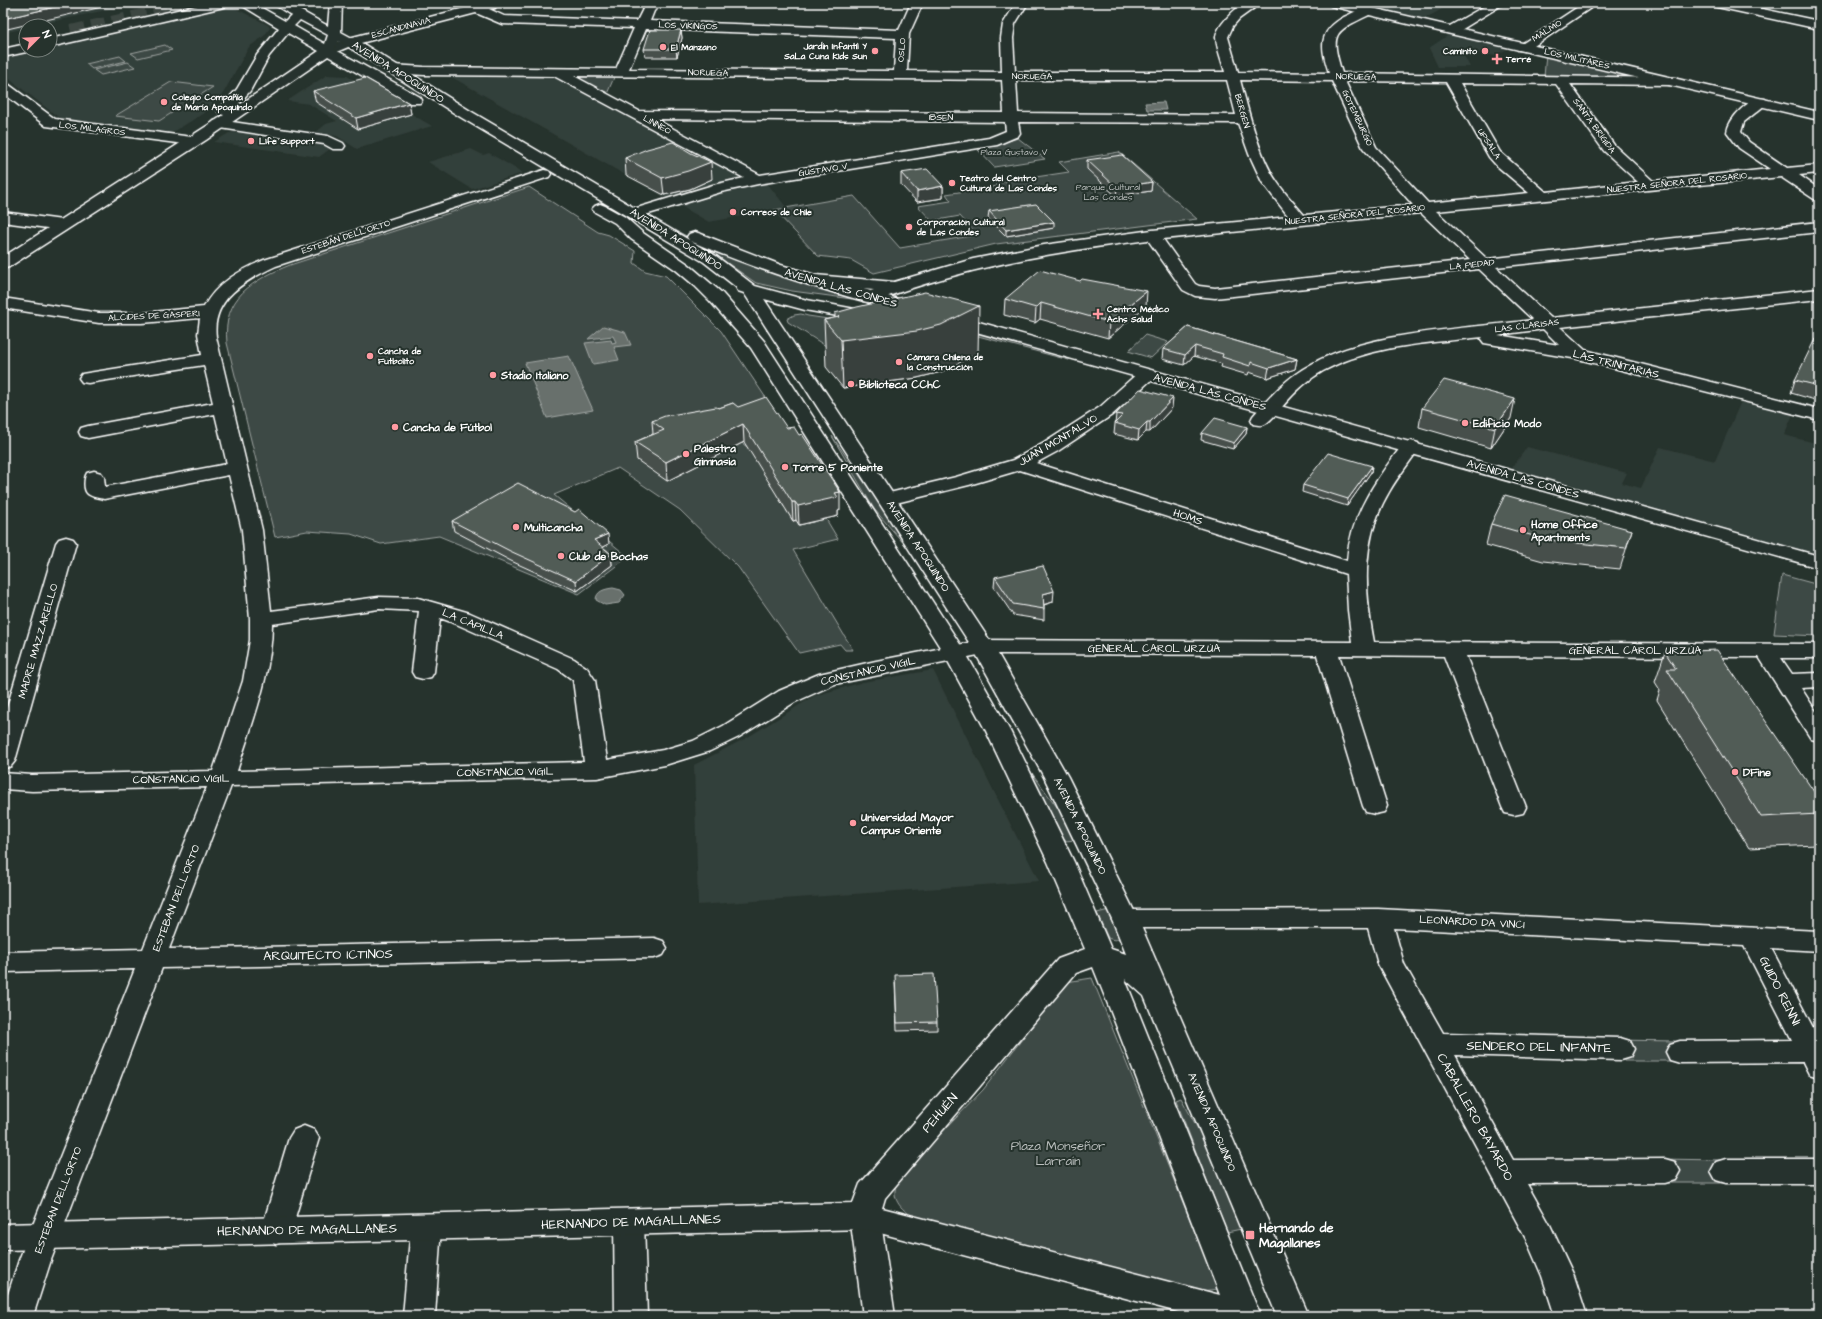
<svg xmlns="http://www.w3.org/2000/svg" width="1822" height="1319" viewBox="0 0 1822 1319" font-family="'Architects Daughter',sans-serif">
<rect width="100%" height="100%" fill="#26332d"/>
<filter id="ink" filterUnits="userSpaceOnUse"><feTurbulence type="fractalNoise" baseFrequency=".025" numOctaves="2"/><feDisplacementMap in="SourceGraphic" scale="8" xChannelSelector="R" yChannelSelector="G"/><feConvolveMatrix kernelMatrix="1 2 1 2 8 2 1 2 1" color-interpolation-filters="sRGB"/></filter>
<g filter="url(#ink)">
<path fill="#333f3a" d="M3,3H138L33,26H26V28L3,33Z
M1349,3H1453L1422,20Z
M231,6L268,25L270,28L264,36L249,47L224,92L209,110L170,134L62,120L3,74V58L38,50H50V47Z
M1450,34L1460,37L1508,48L1496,56L1461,50L1470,67H1438L1429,48Z
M558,74L762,177L787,208L709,222L448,75Z
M327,75L347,76L432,126L357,149L337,136L315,133L326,124L337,121L309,104L287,101Z
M235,132L316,143L315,145L322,144L330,149L319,157L214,142L229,133Z
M471,149L483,155L489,153L523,173L472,189L428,162Z
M1742,399L1794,412L1784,435L1819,444V555L1510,471L1527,447L1627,473L1622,483L1641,488L1660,447L1715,461Z
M933,670L1039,881L698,905L694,765L748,737L814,696L863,682Z"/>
<path fill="#3e4944" stroke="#9ea4a2" d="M165,45L172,50L138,58L131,53Z
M1546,54L1623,73L1624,75L1619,77H1544Z
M120,56L126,61L92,69L86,64Z
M128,62L135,67L101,75L94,70Z
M615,75L607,94L573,76Z
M171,82L213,87L159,121L115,116Z
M1018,138L1045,159L994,167L978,150Z
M1119,152L1197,219L996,244L874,273L851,260L818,256L774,210L854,196L900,248L977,235L960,216L932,221L918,206L951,201L946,194L998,186L996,183L1069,172L1059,162Z
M529,187L598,232L609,235L635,251L634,263L645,271L666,276L721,331L772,407L721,427L755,453L781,494L777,495L784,507H788L789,509L786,510L793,521L826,519L838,539L793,550L853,650H845L840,644L799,653L738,567L680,510L618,468L554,495L628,557L579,594L439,536L381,544L351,534L307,531L275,537L227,343C222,297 253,280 290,265Z
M675,230L692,239L852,296V299L792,291L756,283L713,253Z
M801,314L808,316L855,323L829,348L788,322L787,319L794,315Z
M971,329L1070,358L1069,360L959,331Z
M1145,335L1168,342L1151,358L1128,351Z
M832,436L913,552L912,553L874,509Z
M1782,575L1819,585V636L1774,634Z
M1026,765L1065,818L1076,840L1065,841Z
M1109,910L1121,937C1117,941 1113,940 1108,938L1097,913Z
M1092,978L1218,1289L1201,1291L918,1219C908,1214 894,1205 895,1191C895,1186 898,1181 900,1176L983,1090L1066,982Z
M1617,1040L1675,1041L1684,1061H1624Z
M1181,1098L1204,1140L1241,1229L1227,1232L1176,1100Z
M1660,1159L1722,1160L1731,1183H1668Z"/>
<path fill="#67706c" stroke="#a4a9a7" d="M1164,102L1166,110H1147L1145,103Z
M603,326L625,332L631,345L614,347L619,360L593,364L585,343L611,340L612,343L616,342L613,336L588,339Z
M569,356L593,410L547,418L525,363Z
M613,588L621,590L625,595L619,603L605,605L596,600C596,591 605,589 613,588Z"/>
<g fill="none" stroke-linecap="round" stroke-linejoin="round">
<path stroke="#3c4742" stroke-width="14" stroke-dasharray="14 7" stroke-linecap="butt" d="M71,32L200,3"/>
<g stroke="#fff" stroke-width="3">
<path id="minor" d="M484,3H496L497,5L495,8L489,9L504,16L637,21L643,9L649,3H662L654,11L650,21L899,30L911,3H923L909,34L907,71L1002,72L1001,38L1003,24L1016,3H1028L1015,24L1013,38L1015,72H1225C1222,61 1217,49 1216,38C1215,28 1236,7 1245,3C1250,2 1256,3 1261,3L1239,19L1233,26L1228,37L1238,72L1329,73C1321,48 1317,32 1344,17C1351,14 1359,9 1367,7L1371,8L1373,11L1371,14C1335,32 1329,31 1342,73L1676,78L1678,81L1676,84L1671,85L1570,84L1614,145L1653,181L1770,169L1739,148L1727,132C1729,118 1750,96 1765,99L1767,102L1765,105L1744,122L1741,132L1749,142L1787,168L1819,165V173L1799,175L1819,189V201L1814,199L1781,177L1436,211L1487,259L1819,222V232L1496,267L1551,318L1819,289V299L1560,327L1585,350L1819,409V420L1578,359L1484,343L1481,339L1483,337C1430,343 1371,345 1323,371C1307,380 1294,393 1282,407C1277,412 1271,421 1265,424C1261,426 1258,425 1253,424L1251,420L1253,416C1270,397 1287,377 1310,365C1367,331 1467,329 1533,320L1479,269L1215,298L1195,296L1183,290L1148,240C1052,252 965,267 875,301L869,302L863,301L861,297L863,293L874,290L815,285L809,283L807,280L809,277L815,275L894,282L973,259L1044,245L1152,230L1289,217L1262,182L1249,154L1238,123L1018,122L1020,133L1018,136L997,145L758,184L721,192L642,216L637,214L634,211L637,208L713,185L744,178L554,76L424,75L392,73L387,72L385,69L387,66L392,65L424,67L616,69L634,28L502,24L476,13L353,45L334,53H324L323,50L324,47L345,39ZM646,29L896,38L894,71L629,69ZM574,76L1002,80L1004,113L639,111ZM1016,80H1227L1236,115L1018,113ZM1240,80L1332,81L1363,148L1413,205L1304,215C1295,204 1285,194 1277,182C1259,157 1248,109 1240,80ZM1345,81L1446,82L1489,157L1496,165L1529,193L1428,203L1376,147ZM1460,83L1556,84L1604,151L1638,182L1546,192L1500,152ZM655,119L1005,122L1006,131L989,138L760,175ZM1421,213L1470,260L1215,288L1199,286L1195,284L1163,239ZM1543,329L1559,345L1498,335L1537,330Z
M1490,3H1505L1456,33H1448L1446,30L1448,27Z
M1584,3H1598L1528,50H1518L1517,47Z
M1711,3H1734L1819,21V29L1717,7L1713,6Z
M3,83L8,84L55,119L192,137L197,138L199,141L197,144L192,145L46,126L3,93Z
M219,120L328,136L343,143L345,146L343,149H333L324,144L214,127L212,124L214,121Z
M544,170L549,171L551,174L549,177L276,266C246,280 211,299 216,337L262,530L271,611L379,597L418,598L470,613L574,659L587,668L595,680L607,760L663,750L693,741L723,726L779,691L819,674L876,661L983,640L1352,642L1348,610L1346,574L1020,470L969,485L888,505L881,503L878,499L881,495L956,477L1013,460L1044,443L1100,407L1140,371L1146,370L1152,371L1155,375L1152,379L1112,415L1058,451L1036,463L1347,561C1350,515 1377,478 1404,443L1411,441L1418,443L1420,447C1410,462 1398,476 1389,492C1361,539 1364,590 1374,642L1819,644V658H1781L1792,674L1819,673V687L1801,688L1819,716V741L1811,739L1759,657L1466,656L1526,807L1523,813L1514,815L1505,813L1502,807L1444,656L1339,655L1387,806L1384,812L1375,814L1366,812L1363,806L1317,655L983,654L835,684L795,702L739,737L710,751L665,765L597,778L231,786L169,949L654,938L663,941L667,948L663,955L654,958L162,968L51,1260L33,1316H3V1310L19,1260L135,969L3,972V952L143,949L207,787L32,791L3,789V773L32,775L213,771L243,681L250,640V619L242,530L229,475L104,499C99,498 92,497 88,494C83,490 84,478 87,473L94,471L101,473L104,477L105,487L227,464L215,414L88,438L81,436L79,432L81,428L88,426L213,403L204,365L88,383L82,382L79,378L82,374L88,373L202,355L198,334L200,318L142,323H99L3,308V298L99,313H142L204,307C216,283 241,270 264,260ZM379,609L419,611L412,672L415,677L423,679L431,677L434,672L440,618L454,623L558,669L573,680L584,762L237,771C252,723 272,674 272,624Z
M3,212L62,220L67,222L70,225L67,228L62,230L3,222Z
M66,537L73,539L76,543L15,761L11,766L3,769V721L56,543L59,539Z
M1378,909L1819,931V951L1771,948L1819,1039V1077L1809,1074L1803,1062L1680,1063L1670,1060L1666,1052L1670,1044L1680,1041L1792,1040L1744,946L1394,928L1404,964L1443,1033L1620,1038L1630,1041L1634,1049L1630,1057L1620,1060L1455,1055L1513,1160L1665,1159L1675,1162L1680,1171L1675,1180L1665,1183L1527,1184L1550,1225L1574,1276L1587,1316H1555L1542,1276L1526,1239L1378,964L1368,928H1125L1116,926L1112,919L1116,912L1125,910Z
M304,1126L314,1130L319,1138L291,1231L287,1240L276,1244L265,1240L261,1231L289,1138L294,1130Z
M1726,1159H1819V1183H1726L1716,1180L1711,1171L1716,1162Z
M865,1203L876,1207L880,1216L895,1316H863L850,1216L854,1207Z
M629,1209L640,1213L644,1222L647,1316H615L614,1222L618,1213Z
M426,1214L437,1218L441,1227L435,1316H403L411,1227L415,1218Z"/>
</g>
<g stroke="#fff" stroke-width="3">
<path id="major" d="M208,3H230L228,6L224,7L50,47V39Z
M238,3H253L285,21L291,15L272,3H287L328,26L330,3H342L341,32L365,45L472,112L689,240L687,237L689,234L695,232L701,234L781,265L919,305L921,309L919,313L913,314C837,295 762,272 690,241L716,256L755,286L807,300L876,313L878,317L876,321L870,322L805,310L764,299L994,647L1068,777L1138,919L1309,1316H1277L1144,996L1125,979L1256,1305L1262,1316H1193L865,1229L3,1250V1224L853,1203L860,1184L1058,959L1085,949L1048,862L986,731L943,652L751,348L710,301L695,286L676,270L631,239L615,223L595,212L592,209L595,206L600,204L605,206L625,217L643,233L688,264L722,293L764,341L965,652L1010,731L1074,862L1111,949L1126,954L1112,919L1044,777L972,647L744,293L738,291L736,287L704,262L462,118L339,41L334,49L420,97L422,100L420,103H410L328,56L206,140L9,267L3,269V257L224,115L220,114L218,111L237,89L257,55L279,28ZM300,20L328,35L325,44L294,26ZM288,33L319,51L235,108L250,91L269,56ZM1093,967L1109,1007L1220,1295L882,1208L885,1198L1076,973Z
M1329,3H1351L1819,112V120L1335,7L1331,6Z
M26,44V50L31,51L3,57V49Z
M950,314L1819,556V568L944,323L942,319L944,315Z"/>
</g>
<use href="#minor" fill="#26332d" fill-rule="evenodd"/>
<use href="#major" fill="#26332d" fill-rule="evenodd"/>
</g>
<path fill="#464f4b" stroke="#fff" d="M681,30L682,38L677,57H645L644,49Z
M313,91L409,103L411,114L358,129L316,102Z
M625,158L712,179L690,189L664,195L626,175Z
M1087,160L1152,182L1151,191L1116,196L1087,169Z
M901,173L943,186V198L917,202L901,185Z
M989,211L1054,228L1006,236L988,218Z
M1005,299L1146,306L1108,338L1040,319L1035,323L1004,315Z
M835,313L978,353L941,372L917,378L843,388L826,367L824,320L835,318Z
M1188,327L1297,359L1295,369L1267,378L1249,372L1248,375L1221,367L1222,364L1194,356L1184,365L1162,359L1163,349Z
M1819,340V391L1815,400L1791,393L1795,380Z
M733,403L840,510L838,511V516L799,525L796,520L793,521L744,442L667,481L637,460L635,442L653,434L652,421L719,408Z
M1172,408L1150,432H1146L1138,440L1114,434L1116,414Z
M1422,408L1511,418L1491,448L1419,427Z
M1247,427L1246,434L1233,449L1201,440L1202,433Z
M1372,466L1371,472L1347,506L1302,492L1303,485Z
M452,521L609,544L603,547L611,554L612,565L577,591L511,561L454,531Z
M1491,524L1632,530L1620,569L1543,561L1486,545Z
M995,577L1053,602L1044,605V620L1013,615L994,587Z
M1665,652L1819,799V839L1817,845L1749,848L1657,700L1660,690L1655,682Z
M895,983L937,1022V1030L897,1031Z"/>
<path fill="#39403d" stroke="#fff" d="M72,3H119L3,30V19Z
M681,30L682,38L677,57L676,49Z
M409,103L411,114L358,129L356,118Z
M711,162L712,179L690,189L664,195L662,178Z
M1152,182L1151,191L1116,196L1117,188Z
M943,186V198L917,202V191Z
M1054,222V228L1006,236V230Z
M1147,291L1146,306L1108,338L1109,322Z
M1041,303L1040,319L1035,323L1036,308Z
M979,306L978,353L941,372L917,378L843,388L841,340Z
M1195,346L1194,356L1184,365L1185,355Z
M1297,359L1295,369L1267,378L1269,368Z
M1819,388V391L1815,400Z
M1173,398L1172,408L1150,432V422Z
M1515,399L1511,418L1491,448L1495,428Z
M1147,422L1146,432L1138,440L1139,430Z
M743,424L744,442L667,481L666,462Z
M1247,427L1246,434L1233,449L1234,443Z
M1372,466L1371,472L1347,506L1348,499Z
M840,492V510L838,511V516L799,525L798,506L835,493Z
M792,502H795L796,520L793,521Z
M608,534L609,544L596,551L594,540Z
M611,554L612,565L577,591L576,581Z
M1054,591L1053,602L1042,605L1043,594Z"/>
<path fill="#515c57" stroke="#fff" d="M3,3H72L3,19Z
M650,30H681L676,49H644Z
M365,78L409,103L356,118L313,91Z
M673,142L691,153L711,162L688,171L662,178L625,158L647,149Z
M1122,155L1152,182L1117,188L1087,160Z
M927,169L943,186L917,191L901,173Z
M1036,204L1054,222L1006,230L989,211Z
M1040,270L1080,281L1082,279L1147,291L1109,322L1041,303L1036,308L1005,299Z
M925,292L979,306L941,325L917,331L841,340L824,320L839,317L835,313L857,307Z
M1188,327L1297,359L1269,368L1251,362L1250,366L1222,357L1223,354L1195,346L1185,355L1163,349Z
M1815,339L1819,340V386L1795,380Z
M1444,380L1515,399L1495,428L1422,408Z
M1140,389L1173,398L1150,422H1147L1139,430L1115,423L1123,415L1116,414Z
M766,397L787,428L794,427L799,435L802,434L840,492L835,493L838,497L798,506L795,502H792L743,424L666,462L635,442L664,430L652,421L665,416L716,407L719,408L733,403L738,407Z
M1215,418L1247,427L1234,443L1202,433Z
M1328,453L1372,466L1348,499L1303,485Z
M518,483L575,512L579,509L608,534L594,540L611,554L576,581L510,551L452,521Z
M1505,495L1632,530L1626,548L1548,540L1491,524Z
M1043,566L1054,591L1043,594L1044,609L1013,604L995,577Z
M1717,650L1819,799V814L1761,817L1667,669H1676L1665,652Z
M934,974L937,1022L897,1023L895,975Z"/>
</g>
<g fill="#ff9aa2" stroke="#26332d" stroke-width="1.5">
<circle cx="663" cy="47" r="4"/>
<circle cx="875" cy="51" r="4"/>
<circle cx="1485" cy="51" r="4"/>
<path d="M1495 53h4v4h4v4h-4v4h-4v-4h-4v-4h4z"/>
<circle cx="164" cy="102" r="4"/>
<circle cx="251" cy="141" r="4"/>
<circle cx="952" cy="183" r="4"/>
<circle cx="733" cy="212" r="4"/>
<circle cx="909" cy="227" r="4"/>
<path d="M1096 308h4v4h4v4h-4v4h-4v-4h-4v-4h4z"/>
<circle cx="370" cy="356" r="4"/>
<circle cx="899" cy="362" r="4"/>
<circle cx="493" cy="375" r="4"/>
<circle cx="851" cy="384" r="4"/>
<circle cx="1465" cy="423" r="4"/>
<circle cx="395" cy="427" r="4"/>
<circle cx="686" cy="454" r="4"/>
<circle cx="785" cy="467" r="4"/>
<circle cx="516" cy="527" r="4"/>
<circle cx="1523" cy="530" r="4"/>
<circle cx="561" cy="556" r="4"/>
<circle cx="1735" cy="772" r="4"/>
<circle cx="853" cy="823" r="4"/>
<rect x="1245" y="1230" width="10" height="10" rx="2"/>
</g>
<g text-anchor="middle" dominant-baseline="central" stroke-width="4" stroke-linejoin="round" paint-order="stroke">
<g font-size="9" fill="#fff" stroke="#26332d">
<text transform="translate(688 26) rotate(2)">LOS VIKINGOS</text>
<text transform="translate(401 28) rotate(-15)">ESCANDINAVIA</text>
<text transform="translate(1547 31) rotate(-32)">MALMO</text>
<text transform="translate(902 50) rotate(-85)">OSLO</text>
<text transform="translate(1577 59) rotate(13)">LOS MILITARES</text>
<text transform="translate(708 73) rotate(1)">NORUEGA</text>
<text x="1032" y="76">NORUEGA</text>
<text transform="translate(1356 77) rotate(1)">NORUEGA</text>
<text transform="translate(1242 111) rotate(74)">BERGEN</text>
<text x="941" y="117">IBSEN</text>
<text transform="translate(1357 118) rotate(65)">GOTEMBURGO</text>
<text transform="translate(657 125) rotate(28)">LINNEO</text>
<text transform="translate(1594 126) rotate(54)">SANTA BRÍGIDA</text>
<text transform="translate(92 129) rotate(7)">LOS MILAGROS</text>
<text transform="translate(1489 144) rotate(57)">UPSALA</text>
<text transform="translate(823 170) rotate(-9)">GUSTAVO V</text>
<text transform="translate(1677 183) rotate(-6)">NUESTRA SEÑORA DEL ROSARIO</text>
<text transform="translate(1355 215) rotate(-6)">NUESTRA SEÑORA DEL ROSARIO</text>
<text transform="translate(346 237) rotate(-18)">ESTEBAN DELL'ORTO</text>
<text transform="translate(1472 265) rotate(-6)">LA PIEDAD</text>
<text transform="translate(154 316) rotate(-3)">ALCIDES DE GASPERI</text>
<text transform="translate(1527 326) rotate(-7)">LAS CLARISAS</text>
</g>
<g font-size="9" font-weight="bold" fill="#fff" stroke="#26332d" text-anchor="start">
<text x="867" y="46" text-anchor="end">Jardín Infantil Y<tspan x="867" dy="10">SaLa Cuna Kids Sun</tspan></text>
<text x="671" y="47">El Manzano</text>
<text x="1477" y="51" text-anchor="end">Caminito</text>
<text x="1506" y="59">Terré</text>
<text x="172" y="97">Colegio Compañía<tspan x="172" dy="10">de María Apoquindo</tspan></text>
<text x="259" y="141">Life Support</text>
<text x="960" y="178">Teatro del Centro<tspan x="960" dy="10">Cultural de Las Condes</tspan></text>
<text x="741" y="212">Correos de Chile</text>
<text x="917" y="222">Corporación Cultural<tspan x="917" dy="10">de Las Condes</tspan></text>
<text x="1107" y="309">Centro Médico<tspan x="1107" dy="10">Achs Salud</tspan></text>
<text x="378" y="351">Cancha de<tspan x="378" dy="10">Futbolito</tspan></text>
<text x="907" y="357">Cámara Chilena de<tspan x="907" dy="10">la Construcción</tspan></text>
</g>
<g font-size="9" fill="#bbbfbe" stroke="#26332d">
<text x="1014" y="152">Plaza Gustavo V</text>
<text x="1108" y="187">Parque Cultural<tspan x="1108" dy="10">Las Condes</tspan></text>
</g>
<g font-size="11" fill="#fff" stroke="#26332d">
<text transform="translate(398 72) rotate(32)">AVENIDA APOQUINDO</text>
<text transform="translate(676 239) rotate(32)">AVENIDA APOQUINDO</text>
<text transform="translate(841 288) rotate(16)">AVENIDA LAS CONDES</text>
<text transform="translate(1616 364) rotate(14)">LAS TRINITARIAS</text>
<text transform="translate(1210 392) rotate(15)">AVENIDA LAS CONDES</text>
<text transform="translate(1058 440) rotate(-31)">JUAN MONTALVO</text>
<text transform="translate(1523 479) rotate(16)">AVENIDA LAS CONDES</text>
<text transform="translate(1188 517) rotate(18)">HOMS</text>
<text transform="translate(918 546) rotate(57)">AVENIDA APOQUINDO</text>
<text transform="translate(473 624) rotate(22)">LA CAPILLA</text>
<text transform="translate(38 641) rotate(-74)">MADRE MAZZARELLO</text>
<text x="1154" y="648">GENERAL CAROL URZÚA</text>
<text x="1635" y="650">GENERAL CAROL URZÚA</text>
<text transform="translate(868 671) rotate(-13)">CONSTANCIO VIGIL</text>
<text transform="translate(505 772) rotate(-1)">CONSTANCIO VIGIL</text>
<text transform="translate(181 779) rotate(-1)">CONSTANCIO VIGIL</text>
<text transform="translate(1080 826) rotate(64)">AVENIDA APOQUINDO</text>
<text transform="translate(176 898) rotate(-69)">ESTEBAN DELL'ORTO</text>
<text transform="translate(1472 922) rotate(3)">LEONARDO DA VINCI</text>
<text transform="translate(1212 1122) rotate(67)">AVENIDA APOQUINDO</text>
<text transform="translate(58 1200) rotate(-69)">ESTEBAN DELL'ORTO</text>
</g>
<g font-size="11" font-weight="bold" fill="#fff" stroke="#26332d" text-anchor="start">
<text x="501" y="375">Stadio Italiano</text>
<text x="859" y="384">Biblioteca CChC</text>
<text x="1473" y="423">Edificio Modo</text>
<text x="403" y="427">Cancha de Fútbol</text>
<text x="694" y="448">Palestra<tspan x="694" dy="13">Gimnasia</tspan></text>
<text x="793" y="467">Torre 5 Poniente</text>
<text x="1531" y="524">Home Office<tspan x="1531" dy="13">Apartments</tspan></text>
<text x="524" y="527">Multicancha</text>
<text x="569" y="556">Club de Bochas</text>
<text x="1743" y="772">DFine</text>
<text x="861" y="817">Universidad Mayor<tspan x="861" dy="13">Campus Oriente</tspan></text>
</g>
<g font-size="13" fill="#fff" stroke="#26332d">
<text transform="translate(328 955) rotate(-1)">ARQUITECTO ICTINOS</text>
<text transform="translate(1780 991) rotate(63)">GUIDO RENNI</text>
<text transform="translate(1539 1047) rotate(1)">SENDERO DEL INFANTE</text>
<text transform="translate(940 1113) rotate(-49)">PEHUÉN</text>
<text transform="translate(1475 1117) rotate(61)">CABALLERO BAYARDO</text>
<text transform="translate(631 1222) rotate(-2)">HERNANDO DE MAGALLANES</text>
<text transform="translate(307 1230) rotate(-1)">HERNANDO DE MAGALLANES</text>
</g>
<g font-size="13" fill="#bbbfbe" stroke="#26332d">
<text x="1058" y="1146">Plaza Monseñor<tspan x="1058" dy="15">Larraín</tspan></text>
</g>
<g font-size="13" font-weight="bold" fill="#fff" stroke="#26332d" text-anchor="start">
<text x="1259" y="1228">Hernando de<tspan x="1259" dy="15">Magallanes</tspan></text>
</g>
</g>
<rect width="1822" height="1319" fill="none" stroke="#26332d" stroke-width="16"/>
<rect x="8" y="8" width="1806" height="1303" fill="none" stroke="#fff" stroke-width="1.5" filter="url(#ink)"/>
<g transform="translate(38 38) rotate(66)"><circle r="19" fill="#26332d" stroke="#7d8581"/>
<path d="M0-3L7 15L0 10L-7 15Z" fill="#ff9aa2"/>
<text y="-6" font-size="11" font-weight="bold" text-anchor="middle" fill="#ffffff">N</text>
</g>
</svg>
